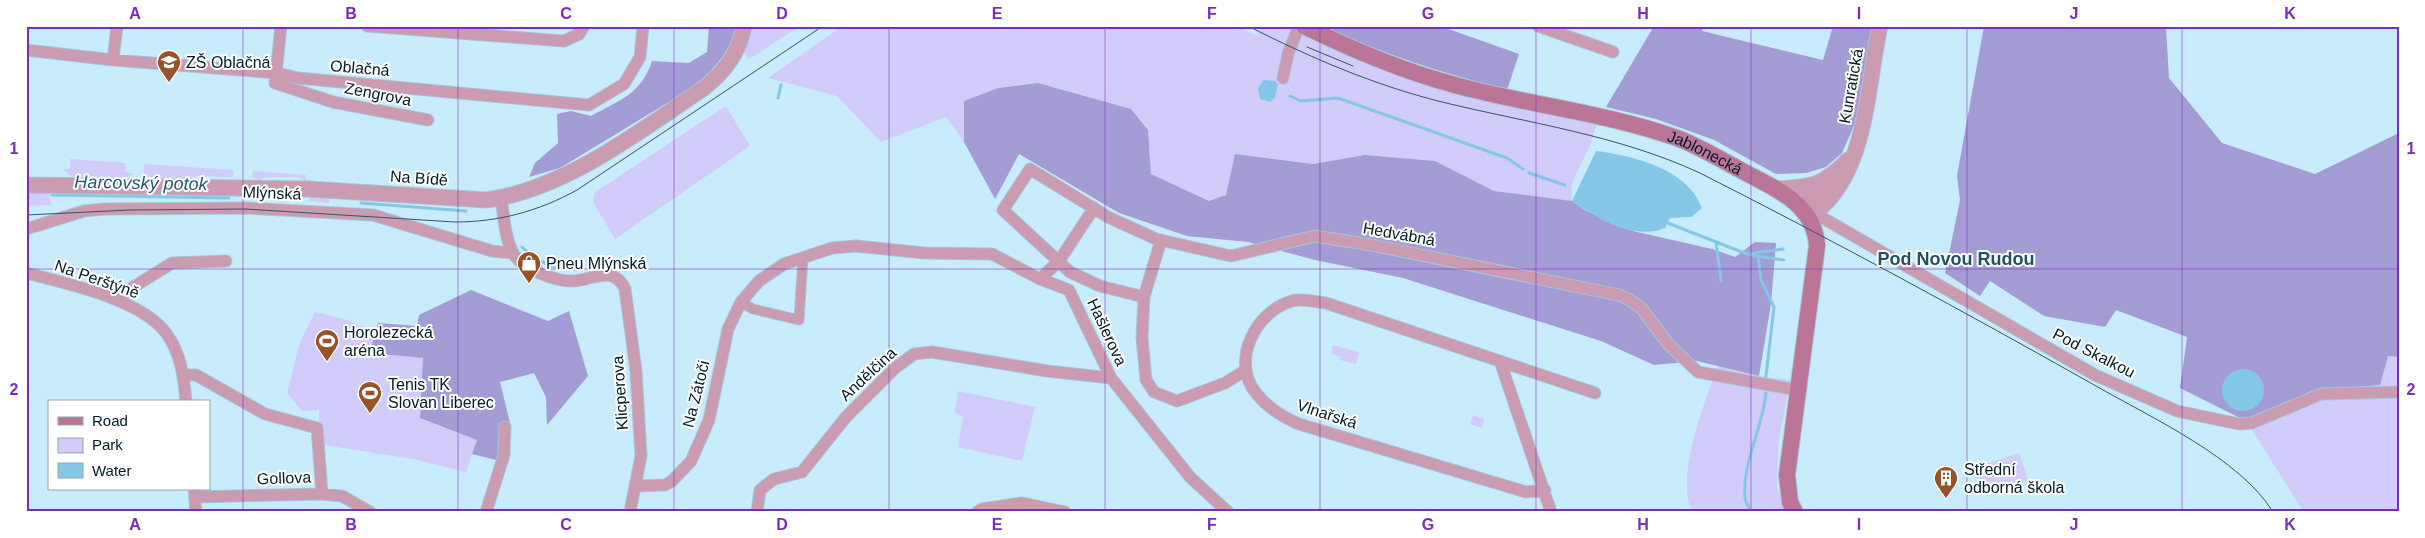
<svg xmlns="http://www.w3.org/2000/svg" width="2425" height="538" viewBox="0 0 2425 538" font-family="Arial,sans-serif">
<rect width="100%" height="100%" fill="#c9ecfd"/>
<path fill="#d1ccfa" d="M751,26H800L748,60L744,52Z
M842,26H1236L1257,36L1261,26H1322L1363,45L1427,68L1516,93L1602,109L1590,145L1571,186L1572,201L1494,191L1435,161L1365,155L1313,164L1235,154L1226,195L1209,201L1151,174L1148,130L1131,109L1038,83L998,88L964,101V142L946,117L881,142L837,96L768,78Z
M726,106L750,146L615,239L593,202L595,192Z
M70,159L126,163L125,171L133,174L124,179H74L63,169H70Z
M144,164L234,170L233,177L197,176L189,181L151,180L144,174Z
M253,171L306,175V182L298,177H265L260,181L252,177Z
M49,191L51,205L26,206V192Z
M234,192L305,194L304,199L234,197Z
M310,193L329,195V203L309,201Z
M315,312L347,320L376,333L371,353L424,358L420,418L477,440L466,472L413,459L324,445L319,423V410L302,411L287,393L299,345Z
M1333,345L1359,352L1356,364L1340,360L1341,357L1331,354Z
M2388,355L2399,357V512H2304L2246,421Z
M1718,366L1759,376L1790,380L1778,445L1777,488L1786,512H1692C1675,477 1705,401 1718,366Z
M958,391L1035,407L1022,461L958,447L963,416L955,413Z
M1473,415L1484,419L1482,428L1470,424Z
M2019,453L2028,480L1983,495L1974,468Z"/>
<path fill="#a39cd5" d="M709,26H736L733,39L724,55L708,74L687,91L560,168L529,177L535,163L558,143L557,114L571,111L591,116C620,100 641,94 652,61L689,63L707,52Z
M1322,26H1440L1519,54L1507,90C1443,73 1382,54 1322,26Z
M1654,26H1703L1702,31L1823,60L1833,26H1880L1867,96L1842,153L1826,167L1806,173L1776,174L1714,140L1656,119L1606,107Z
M1984,26H2166L2169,78L2222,143L2315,174L2399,133V357L2388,356L2380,385L2322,390L2246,421L2180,388L2187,337L2116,310L2105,327L2044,316L1990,281L1980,296L1945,273L1960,200L1957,176Z
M1038,83L1131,109L1148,130L1151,174L1209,201L1226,195L1235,154L1313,164L1365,155L1435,161L1494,191L1572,201L1585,210L1633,231L1712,249L1735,257L1755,242L1776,243L1771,304L1759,376L1697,361L1654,365L1601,341L1403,278L1315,260L1248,242L1187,236L1119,213L1019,154L995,199L964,142V101L998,88Z
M471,290L548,321L569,311L588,376L547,425L546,397L534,373L500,382L510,423L500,425V461L472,454L477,440L420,418L423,358L370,353L378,323L417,326L419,315Z"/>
<path fill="#84c7e7" d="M1263,80L1275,81L1278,84L1275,98L1270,102L1260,99L1258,89Z
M1596,151C1628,155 1671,165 1692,191C1696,195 1699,202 1702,208L1691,217L1670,218L1665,228C1633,241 1597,218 1572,201Z
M2222 390a21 21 0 1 1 42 0a21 21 0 1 1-42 0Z"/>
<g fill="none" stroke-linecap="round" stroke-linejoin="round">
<path stroke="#84c7e7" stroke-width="3" d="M1290,96L1301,101L1338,98L1507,158L1523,169
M778,98L781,85
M1529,173L1565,185
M52,195L229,198
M361,203L466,211
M1665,222L1747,254L1783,249
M1716,242L1721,281
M522,247C536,261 556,271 577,269
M1750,255L1784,260
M1758,256L1761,280L1774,307L1766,376
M1751,512C1749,507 1745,502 1745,497C1742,463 1763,427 1766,393"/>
<g stroke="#a5c6d6" stroke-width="11">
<path id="pedestrian" d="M741,302L753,309L799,320L803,257"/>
</g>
<g stroke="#a5c6d6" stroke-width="13">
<path id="minor" d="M281,26L275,83L333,102L428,120
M367,26L564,41L579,34L584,26
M1538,26L1613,52
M26,50L113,60L277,73L298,78L589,105L624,84L640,57L643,26
M113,60L117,26
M1283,78L1288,54L1299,26
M501,198C504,215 504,235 512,251C520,269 556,282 575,281C594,279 614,265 625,289L636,371L641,456L630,512
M1809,210L2095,375L2177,411L2239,424L2252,423L2321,394L2399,392
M26,229L84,211L105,209L246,208L373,215L492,251L513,253
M1161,240L1144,297L1142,338L1146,380L1154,392L1177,401L1225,383L1246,370
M26,273C65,283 141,299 166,333C181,353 184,378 186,402
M1040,279L1059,261L1094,208
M1144,297L1100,286L1070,272L1003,210L1030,169L1108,217L1156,239L1231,256L1315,236L1371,245L1619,295L1630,300L1642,309L1669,345L1698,372L1797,390
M119,301L127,291L172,263L226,261
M1500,361L1551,512
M184,375H196L265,414L317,428L322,494
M635,486L665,485L672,481L691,461L709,420L728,329L741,302L759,281L784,264L832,248L856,246L924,253L992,254L1040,279L1069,290L1111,378L1190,477L1228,512
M194,489L196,512
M1545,490L1526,492L1299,424C1282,417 1267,407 1256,393C1230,361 1256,311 1292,301C1301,298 1316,302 1326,303L1595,393
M195,497L322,494L342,496L370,512
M486,512L504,455L505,427
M757,512L760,490L774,479L802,472L846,417L895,368L914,354L932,352L1047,371L1111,378
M977,512L982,509L1022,503L1065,512"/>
</g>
<g stroke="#a5c6d6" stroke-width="17">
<path id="tertiary" d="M26,185L308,189L486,200C564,190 640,131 704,88C725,71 739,53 744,26
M1777,189C1812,187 1823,186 1848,160
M1801,206L1832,182
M1809,217C1868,178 1866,89 1880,26"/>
</g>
<g stroke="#a5c6d6" stroke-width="18">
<g id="secondary">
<path id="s1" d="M1304,26C1353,50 1402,71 1455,85C1528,105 1607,113 1677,138C1701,147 1725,162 1748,174C1779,190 1815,206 1817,246L1787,475L1790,502L1795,512"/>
</g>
</g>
<use href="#pedestrian" stroke="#cb9bb1" stroke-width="9"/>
<use href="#minor" stroke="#cb9bb1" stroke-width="11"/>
<use href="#tertiary" stroke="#cb9bb1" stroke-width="15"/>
<use href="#secondary" stroke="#bb7697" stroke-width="16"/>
<path stroke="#385462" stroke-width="1" d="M1248,26C1311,58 1374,85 1442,102C1528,123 1618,135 1700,173C1834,241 1965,312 2096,386C2150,417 2240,458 2273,512
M1307,47L1353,66
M26,215L130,210L245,209L455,222C499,222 539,211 577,190L823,26"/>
</g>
<path fill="none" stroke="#7b2cbf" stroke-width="1" stroke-opacity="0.55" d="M243,26V512M458,26V512M674,26V512M889,26V512M1105,26V512M1320,26V512M1536,26V512M1751,26V512M1967,26V512M2182,26V512M26,269H2399"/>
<defs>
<g id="school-pin" transform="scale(1.25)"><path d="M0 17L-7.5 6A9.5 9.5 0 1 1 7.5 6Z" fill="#975227" stroke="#fff"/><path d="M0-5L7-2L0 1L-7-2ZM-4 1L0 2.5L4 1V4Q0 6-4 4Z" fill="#fff"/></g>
<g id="shop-pin" transform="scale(1.25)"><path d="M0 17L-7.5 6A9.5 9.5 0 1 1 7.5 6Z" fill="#975227" stroke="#fff"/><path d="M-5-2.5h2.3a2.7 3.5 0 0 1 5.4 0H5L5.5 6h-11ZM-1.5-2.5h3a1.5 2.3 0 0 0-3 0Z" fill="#fff"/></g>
<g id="stadium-pin" transform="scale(1.25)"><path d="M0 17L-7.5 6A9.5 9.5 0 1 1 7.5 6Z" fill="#975227" stroke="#fff"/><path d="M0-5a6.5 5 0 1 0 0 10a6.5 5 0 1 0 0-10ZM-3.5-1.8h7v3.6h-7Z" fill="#fff"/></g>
<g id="building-pin" transform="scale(1.25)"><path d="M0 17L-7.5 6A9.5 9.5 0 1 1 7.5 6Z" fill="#975227" stroke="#fff"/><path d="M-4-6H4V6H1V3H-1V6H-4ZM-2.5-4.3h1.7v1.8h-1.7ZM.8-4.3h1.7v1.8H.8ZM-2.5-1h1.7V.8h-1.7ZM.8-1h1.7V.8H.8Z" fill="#fff"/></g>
</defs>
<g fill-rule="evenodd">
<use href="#school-pin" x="169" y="62"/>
<use href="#shop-pin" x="529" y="263"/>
<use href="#stadium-pin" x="327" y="341"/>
<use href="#stadium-pin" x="370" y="393"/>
<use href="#building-pin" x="1946" y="478"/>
</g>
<g text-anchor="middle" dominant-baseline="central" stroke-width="4" stroke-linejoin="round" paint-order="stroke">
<g font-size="16" fill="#001a26" stroke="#fff" text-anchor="start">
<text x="186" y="62">ZŠ Oblačná</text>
<text x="546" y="263">Pneu Mlýnská</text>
<text x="344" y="332">Horolezecká<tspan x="344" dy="18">aréna</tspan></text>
<text x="388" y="384">Tenis TK<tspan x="388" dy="18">Slovan Liberec</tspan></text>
<text x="1964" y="469">Střední<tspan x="1964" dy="18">odborná škola</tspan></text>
</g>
<g font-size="16" fill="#001a26" stroke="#fff">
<text transform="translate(360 68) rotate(5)">Oblačná</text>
<text transform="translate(1851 86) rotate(-80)">Kunratická</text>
<text transform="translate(378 94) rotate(11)">Zengrova</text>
<text stroke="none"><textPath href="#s1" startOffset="422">Jablonecká</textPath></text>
<text transform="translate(419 178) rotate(4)">Na Bídě</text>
<text transform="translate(272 193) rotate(2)">Mlýnská</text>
<text transform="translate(1399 234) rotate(10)">Hedvábná</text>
<text transform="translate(97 279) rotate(19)">Na Perštýně</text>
<text transform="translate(1107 332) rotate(65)">Hašlerova</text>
<text transform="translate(2094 353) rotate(27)">Pod Skalkou</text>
<text transform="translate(868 374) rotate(-43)">Andělčina</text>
<text transform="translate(620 393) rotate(-94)">Klicperova</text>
<text transform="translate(696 394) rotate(-76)">Na Zátoči</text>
<text transform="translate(1327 414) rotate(18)">Vlnařská</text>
<text transform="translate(284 478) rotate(-2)">Gollova</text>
</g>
<g font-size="18" font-style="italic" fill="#24586f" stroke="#fff">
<text transform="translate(141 183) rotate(1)">Harcovský potok</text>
</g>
<g font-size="18" font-weight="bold" fill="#1e5066" stroke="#fff">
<text x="1956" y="259">Pod Novou Rudou</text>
</g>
</g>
<rect width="2425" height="538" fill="none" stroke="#ffffff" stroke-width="55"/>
<rect x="48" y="400" width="162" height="90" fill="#ffffff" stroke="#99a3a8"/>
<rect x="58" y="417" width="25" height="8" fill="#bb7697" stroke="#99a3a8"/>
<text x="92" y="426" font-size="15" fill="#001a26">Road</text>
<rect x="58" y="438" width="25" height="15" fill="#d1ccfa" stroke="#99a3a8"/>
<text x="92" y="450" font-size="15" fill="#001a26">Park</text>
<rect x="58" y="463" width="25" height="15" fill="#84c7e7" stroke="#99a3a8"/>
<text x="92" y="476" font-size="15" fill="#001a26">Water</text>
<rect x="28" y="28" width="2370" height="482" fill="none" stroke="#7b2cbf" stroke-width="2"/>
<g font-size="16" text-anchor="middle" font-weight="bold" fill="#7b2cbf">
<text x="135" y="19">A</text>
<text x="351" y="19">B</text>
<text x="566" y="19">C</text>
<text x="782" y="19">D</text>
<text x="997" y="19">E</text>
<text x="1212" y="19">F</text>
<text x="1428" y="19">G</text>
<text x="1643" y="19">H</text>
<text x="1859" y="19">I</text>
<text x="2074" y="19">J</text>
<text x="2290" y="19">K</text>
<text x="14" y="154">1</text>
<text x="2411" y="154">1</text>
<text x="14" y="395">2</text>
<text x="2411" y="395">2</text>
<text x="135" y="530">A</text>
<text x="351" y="530">B</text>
<text x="566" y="530">C</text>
<text x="782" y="530">D</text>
<text x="997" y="530">E</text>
<text x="1212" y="530">F</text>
<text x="1428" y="530">G</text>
<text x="1643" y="530">H</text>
<text x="1859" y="530">I</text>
<text x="2074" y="530">J</text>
<text x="2290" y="530">K</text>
</g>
</svg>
